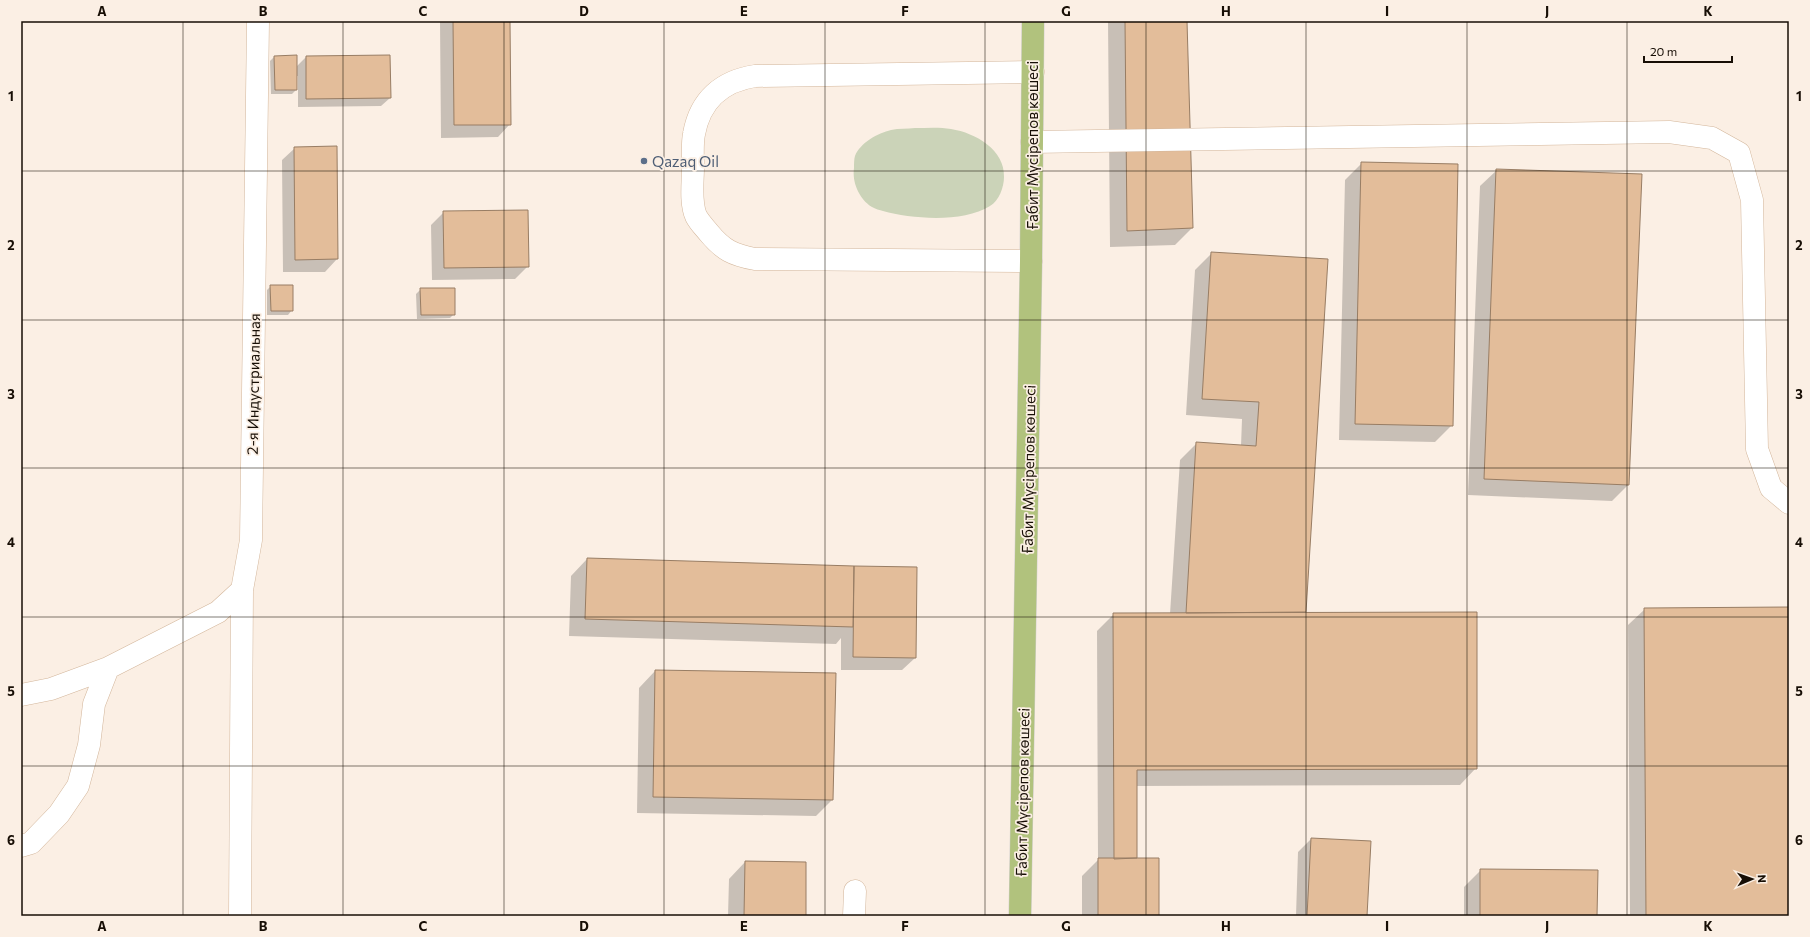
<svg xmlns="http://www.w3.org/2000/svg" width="1810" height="937" viewBox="0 0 1810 937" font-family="Commissioner,sans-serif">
<rect width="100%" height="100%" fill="#fbefe4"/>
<path fill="#cbd3b8" d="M915,128C927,128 940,127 951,129C976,133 1005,150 1004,177C1004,187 999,201 990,206C963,223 912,219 883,211C880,210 875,209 872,207C859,199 852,182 854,168C854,164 854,159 855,156C860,143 878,133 891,130C899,128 907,129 915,128Z"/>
<path fill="#0003" d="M440,21H509L510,124L498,137L441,138Z
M1108,21H1186L1192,228L1175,245L1110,247Z
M274,57L296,67L306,57L390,98L381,106L298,107V76H296V90L292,94H271L270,61Z
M295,148L337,259L325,272H283L282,160Z
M1362,163L1452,425L1435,442L1339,440L1345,180Z
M1497,170L1628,485L1612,501L1468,495L1480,186Z
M444,212L528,266L515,279L432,280L431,225Z
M1212,253L1327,260L1305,613L1476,768L1460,785L1136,786V859L1158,916H1082V876L1098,860L1097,631L1114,614H1170L1180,460L1197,443L1241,446L1242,419L1186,415L1195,270Z
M271,286L292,310L288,315H267V290Z
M421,289L454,314L450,318L417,319L416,294Z
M587,559L854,567L915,658L902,670H841V638L836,644L569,636L571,576Z
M1789,608V916H1630L1628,625L1645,609Z
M655,671L832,800L816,816L637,813L639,688Z
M1311,839L1366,916H1296L1298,852Z
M745,862L805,916H728L729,879Z
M1481,870L1596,916H1464V887Z"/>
<path fill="#e3bd9a" stroke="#987d64" d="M453,21H510L511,125H454Z
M1125,21H1187L1193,228L1127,231Z
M297,55V90H275L274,56Z
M390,55L391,98L306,99V56Z
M337,146L338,259L295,260L294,147Z
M1361,162L1458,164L1453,426L1355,424Z
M1496,169L1642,174L1629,485L1484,479Z
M528,210L529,267L444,268L443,211Z
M1211,252L1328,259L1306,612L1186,613L1196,442L1256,446L1259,402L1202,399Z
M270,285H293V311H271Z
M420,288H455V315H421Z
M587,558L854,566L853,627L585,619Z
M854,566L917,567L916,658L853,657Z
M1789,607V916H1646L1644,608Z
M1477,612V769L1137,770V858L1114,859L1113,613Z
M655,670L836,673L833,800L653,797Z
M1311,838L1371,841L1367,916H1307Z
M1098,858H1159V916H1098Z
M745,861L806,862V916H744Z
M1480,869L1598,870L1597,916H1480Z"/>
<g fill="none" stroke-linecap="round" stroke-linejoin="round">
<g stroke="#d3b69b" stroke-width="23">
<path id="minor" d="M1032,142L1669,132L1712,138L1739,153L1752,200L1757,449L1771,488L1789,503
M1031,261L755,259C733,255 723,250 709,233C705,228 699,222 696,216C690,202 693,182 693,167C693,157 692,144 694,134C700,100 722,81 755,76L1033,72
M21,695L51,689L108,668L218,612L242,590L251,540L258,21
M21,846L31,843L59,814L78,786L89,745L94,704L108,668
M240,916L242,590
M854,916L855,891"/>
</g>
<g stroke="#d1cfcd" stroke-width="23">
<path id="major" d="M1020,916L1031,261L1033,21"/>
</g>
<use href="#minor" stroke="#fff" stroke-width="22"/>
<use href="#major" stroke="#b1c27d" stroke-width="22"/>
</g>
<path fill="none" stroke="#170e05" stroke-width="1" stroke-opacity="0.55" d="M183,21V916M343,21V916M504,21V916M664,21V916M825,21V916M985,21V916M1146,21V916M1306,21V916M1467,21V916M1627,21V916M21,171H1789M21,320H1789M21,468H1789M21,617H1789M21,766H1789"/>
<circle fill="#5c6f8a" stroke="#fbefe4" stroke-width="1.5" cx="644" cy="161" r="4"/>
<g text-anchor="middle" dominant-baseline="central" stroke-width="3.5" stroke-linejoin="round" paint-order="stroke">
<g font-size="15" fill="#170e05" stroke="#fbefe4">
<text transform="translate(1032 145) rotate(-90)">Ғабит Мүсірепов көшесі</text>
<text transform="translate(253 384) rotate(-89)">2-я Индустриальная</text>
<text transform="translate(1028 469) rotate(-89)">Ғабит Мүсірепов көшесі</text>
<text transform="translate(1022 792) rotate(-89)">Ғабит Мүсірепов көшесі</text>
</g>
<g font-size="15" fill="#4e5e75" stroke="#fbefe4" text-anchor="start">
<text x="652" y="161">Qazaq Oil</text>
</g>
</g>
<rect width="1810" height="937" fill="none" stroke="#fbefe4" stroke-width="44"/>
<g transform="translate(1752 879) rotate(88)" stroke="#fbefe4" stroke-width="3" paint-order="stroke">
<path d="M0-3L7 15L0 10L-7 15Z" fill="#170e05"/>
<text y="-6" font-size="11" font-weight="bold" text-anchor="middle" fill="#170e05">N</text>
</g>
<path d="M1644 56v6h88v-6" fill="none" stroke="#170e05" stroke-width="2"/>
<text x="1650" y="56" font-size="12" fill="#170e05" stroke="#fbefe4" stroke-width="3" paint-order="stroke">20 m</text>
<rect x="22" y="22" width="1766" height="893" fill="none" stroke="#170e05" stroke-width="1.5"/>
<g font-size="13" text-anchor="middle" font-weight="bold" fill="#170e05">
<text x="102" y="16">A</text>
<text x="263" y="16">B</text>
<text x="423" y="16">C</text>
<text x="584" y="16">D</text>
<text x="744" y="16">E</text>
<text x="905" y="16">F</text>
<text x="1066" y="16">G</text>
<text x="1226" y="16">H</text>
<text x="1387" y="16">I</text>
<text x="1547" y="16">J</text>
<text x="1708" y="16">K</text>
<text x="11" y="101">1</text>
<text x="1799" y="101">1</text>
<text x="11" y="250">2</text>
<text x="1799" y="250">2</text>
<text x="11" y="399">3</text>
<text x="1799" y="399">3</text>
<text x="11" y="547">4</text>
<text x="1799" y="547">4</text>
<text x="11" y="696">5</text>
<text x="1799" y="696">5</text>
<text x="11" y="845">6</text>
<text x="1799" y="845">6</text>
<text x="102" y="931">A</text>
<text x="263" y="931">B</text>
<text x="423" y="931">C</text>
<text x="584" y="931">D</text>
<text x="744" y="931">E</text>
<text x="905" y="931">F</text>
<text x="1066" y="931">G</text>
<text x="1226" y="931">H</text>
<text x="1387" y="931">I</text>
<text x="1547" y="931">J</text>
<text x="1708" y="931">K</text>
</g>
</svg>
